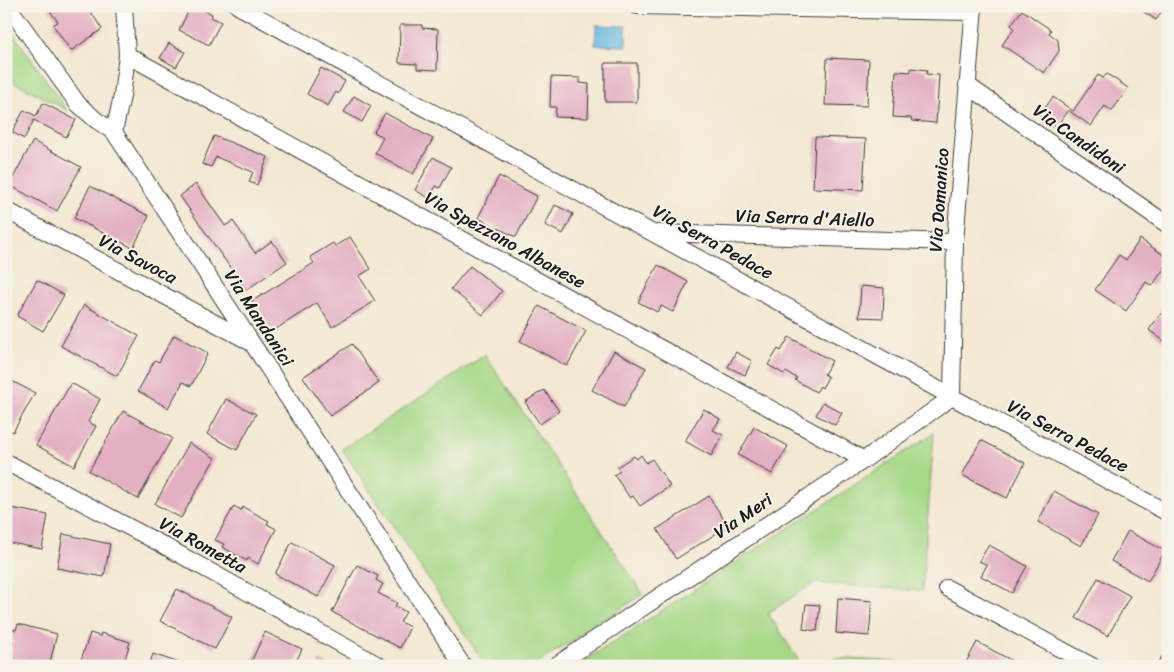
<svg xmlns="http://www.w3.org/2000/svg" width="1174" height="672" viewBox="0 0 1174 672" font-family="Sriracha,sans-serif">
<rect width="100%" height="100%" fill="#f7f3e8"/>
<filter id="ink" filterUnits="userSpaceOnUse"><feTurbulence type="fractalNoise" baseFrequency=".02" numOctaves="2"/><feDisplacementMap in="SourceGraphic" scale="10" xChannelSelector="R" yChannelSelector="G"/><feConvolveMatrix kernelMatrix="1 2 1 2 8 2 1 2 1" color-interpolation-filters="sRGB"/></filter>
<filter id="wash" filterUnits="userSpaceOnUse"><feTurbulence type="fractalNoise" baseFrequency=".0096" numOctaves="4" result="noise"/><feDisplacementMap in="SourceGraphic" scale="20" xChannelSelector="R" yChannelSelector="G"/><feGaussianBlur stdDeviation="1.12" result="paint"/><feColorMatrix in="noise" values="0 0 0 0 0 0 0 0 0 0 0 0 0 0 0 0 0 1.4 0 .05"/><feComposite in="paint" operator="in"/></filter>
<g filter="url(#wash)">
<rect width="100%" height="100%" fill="#f3e8d2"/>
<path fill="#a7d989" stroke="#627a52" d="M6,23L67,110L6,78Z
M485,355L643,594L533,666H486L342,449Z
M934,433L922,591L814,583L768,613L802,666H577Z
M834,658L928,664V666H823Z"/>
<path fill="#63b5de" stroke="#40687d" d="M596,25L626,26V46L595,45Z"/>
<g id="blocks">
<path fill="#e3afc3" d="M50,6H87L102,29L71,51L53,25L58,22L48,8Z
M191,6H196L212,14L211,17L221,22L209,45L179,30Z
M1135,6H1165L1156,20Z
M1022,10L1051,30L1049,33L1058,40L1059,51L1044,73L1002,45L1014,28L1011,25Z
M400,25H422V28L438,29L437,70L417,69V64L399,63Z
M169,43L185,52L176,67L160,58Z
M827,58L869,60L867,106L825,105Z
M605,63H637V102H605Z
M321,68L345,81L338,94L336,92L328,106L307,94Z
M911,68L927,70L926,74L939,75L936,123L912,121L911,118L893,117L896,71L911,72Z
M1107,74L1128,88L1112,111L1105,106L1091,126L1068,110L1056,127L1040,115L1053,97L1073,111L1098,75L1103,78Z
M551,77L580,78V83L589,84L588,118L555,117L556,107H550Z
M354,96L371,106L362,122L344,112Z
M43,103L76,120L66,137L34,120L24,139L12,132L24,110L36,116Z
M385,113L433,139L413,174L375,153L383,137L374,132Z
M214,136L268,157L257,185L249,182L253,172L216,157L211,167L202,164Z
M815,137L866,139L863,190L813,188Z
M33,141L81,167L57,211L9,185Z
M433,157L451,167L440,188L436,186L429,198L415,190Z
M499,176L537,196L516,237L478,218Z
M196,184L225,226L233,221L255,253L272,241L287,262L246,290L180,196Z
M90,186L149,216L133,248L74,218Z
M555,205L573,214L563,234L545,225Z
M350,237L371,269L359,276L375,301L332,327L317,303L268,334L249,303L314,263L310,257L333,243L335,246Z
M1140,239L1168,258V263L1152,286L1146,282L1126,311L1095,290L1119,255L1126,260Z
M658,265L688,282L673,312L661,306L657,312L638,302Z
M470,266L502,291L483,315L451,289Z
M37,280L64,295L43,331L17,316Z
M861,286L884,288L883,318L859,317Z
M84,305L139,336L117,376L61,346Z
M539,306L586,331L567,366L520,341Z
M1164,309L1168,311V344L1149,330Z
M174,335L208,353L191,386L183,382L168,408L138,391L155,360L159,362Z
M789,337L832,361L824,374L828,377L822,388L820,386L816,392L795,380L797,378L786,372L784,374L768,365L778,349L781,351Z
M352,344L379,383L330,416L303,377Z
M614,351L646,368L624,407L592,390Z
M736,352L752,361L745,375L728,367Z
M6,378L35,393L13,432L6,429Z
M71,383L100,399L88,422L96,426L74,466L36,445Z
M544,390L559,411L540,424L525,402Z
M226,399L256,414L237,450L207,434Z
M823,402L842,413L835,425L816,415Z
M704,409L720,419L713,430L723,435L711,456L685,441Z
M123,411L172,438L138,499L89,471Z
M754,427L788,446L772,474L738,455Z
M981,440L1025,463L1007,498L962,475Z
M189,443L215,458L181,518L155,504Z
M641,455L646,463L652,459L670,486L640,506L633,496L630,498L614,475L620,471L617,467L634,456L637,459Z
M1054,491L1098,515L1081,546L1038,522Z
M709,496L728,526L676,559L657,529Z
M234,506L241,510L243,507L269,521L267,524L276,529L258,564L248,558L247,561L222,547L224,544L215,540Z
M6,507L48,515L42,549L6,542Z
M1128,531L1165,551L1148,581L1111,561Z
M63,534L110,544L104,577L57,568Z
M292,542L335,565L318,597L275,574Z
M989,545L1027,566L1012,593L981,576L987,565L979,561Z
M357,565L378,576L376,580L383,584L378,593L397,603L395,606L406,612L400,622L410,627L400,648L332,612Z
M1098,578L1130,596L1108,636L1076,618Z
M177,589L232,617L215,649L160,621Z
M838,598L872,601L869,636L836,633Z
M806,604L820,605L817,631L803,629Z
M18,624L57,634L49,666H22L8,662L13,641L6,640L7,628L16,630Z
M265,632L302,649L294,666H249Z
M90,633L100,636L101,633L130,642L123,666H79Z
M977,642L1022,666H964Z
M1168,647V666H1156Z
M153,654L185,665V666H149Z
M320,660L329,666H317Z"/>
</g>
</g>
<g filter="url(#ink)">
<use href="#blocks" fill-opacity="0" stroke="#3c3b37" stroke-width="1"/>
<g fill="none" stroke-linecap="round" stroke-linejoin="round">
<g stroke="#3c3b37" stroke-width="18">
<path id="minor" d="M8,6L78,104L96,120L114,132L463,666
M238,6L952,397L1168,513
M637,6L973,12
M127,55L864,460
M967,85L1168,225
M114,132L122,96L127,55L124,6
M6,210L250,342
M658,233L955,242
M6,462L161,544L380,666
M947,588L1092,666
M555,666L864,460L952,397L955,242L974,6"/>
</g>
<use href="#minor" stroke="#fff" stroke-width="16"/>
</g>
</g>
<g text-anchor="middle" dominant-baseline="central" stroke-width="4" stroke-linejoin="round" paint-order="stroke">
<g font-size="18" fill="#1c1c1c" stroke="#f7f3e8">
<text transform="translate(1079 139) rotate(35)">Via Candidoni</text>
<text transform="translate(939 200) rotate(-86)">Via Domanico</text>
<text transform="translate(805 218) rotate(2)">Via Serra d'Aiello</text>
<text transform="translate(505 240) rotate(29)">Via Spezzano Albanese</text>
<text transform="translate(713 242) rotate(29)">Via Serra Pedace</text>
<text transform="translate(138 259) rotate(28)">Via Savoca</text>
<text transform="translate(259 318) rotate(57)">Via Mandanici</text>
<text transform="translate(1068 436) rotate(28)">Via Serra Pedace</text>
<text transform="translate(743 516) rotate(-34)">Via Meri</text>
<text transform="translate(203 545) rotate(29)">Via Rometta</text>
</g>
</g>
<rect width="1174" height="672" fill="none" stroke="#f7f3e8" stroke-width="25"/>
</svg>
